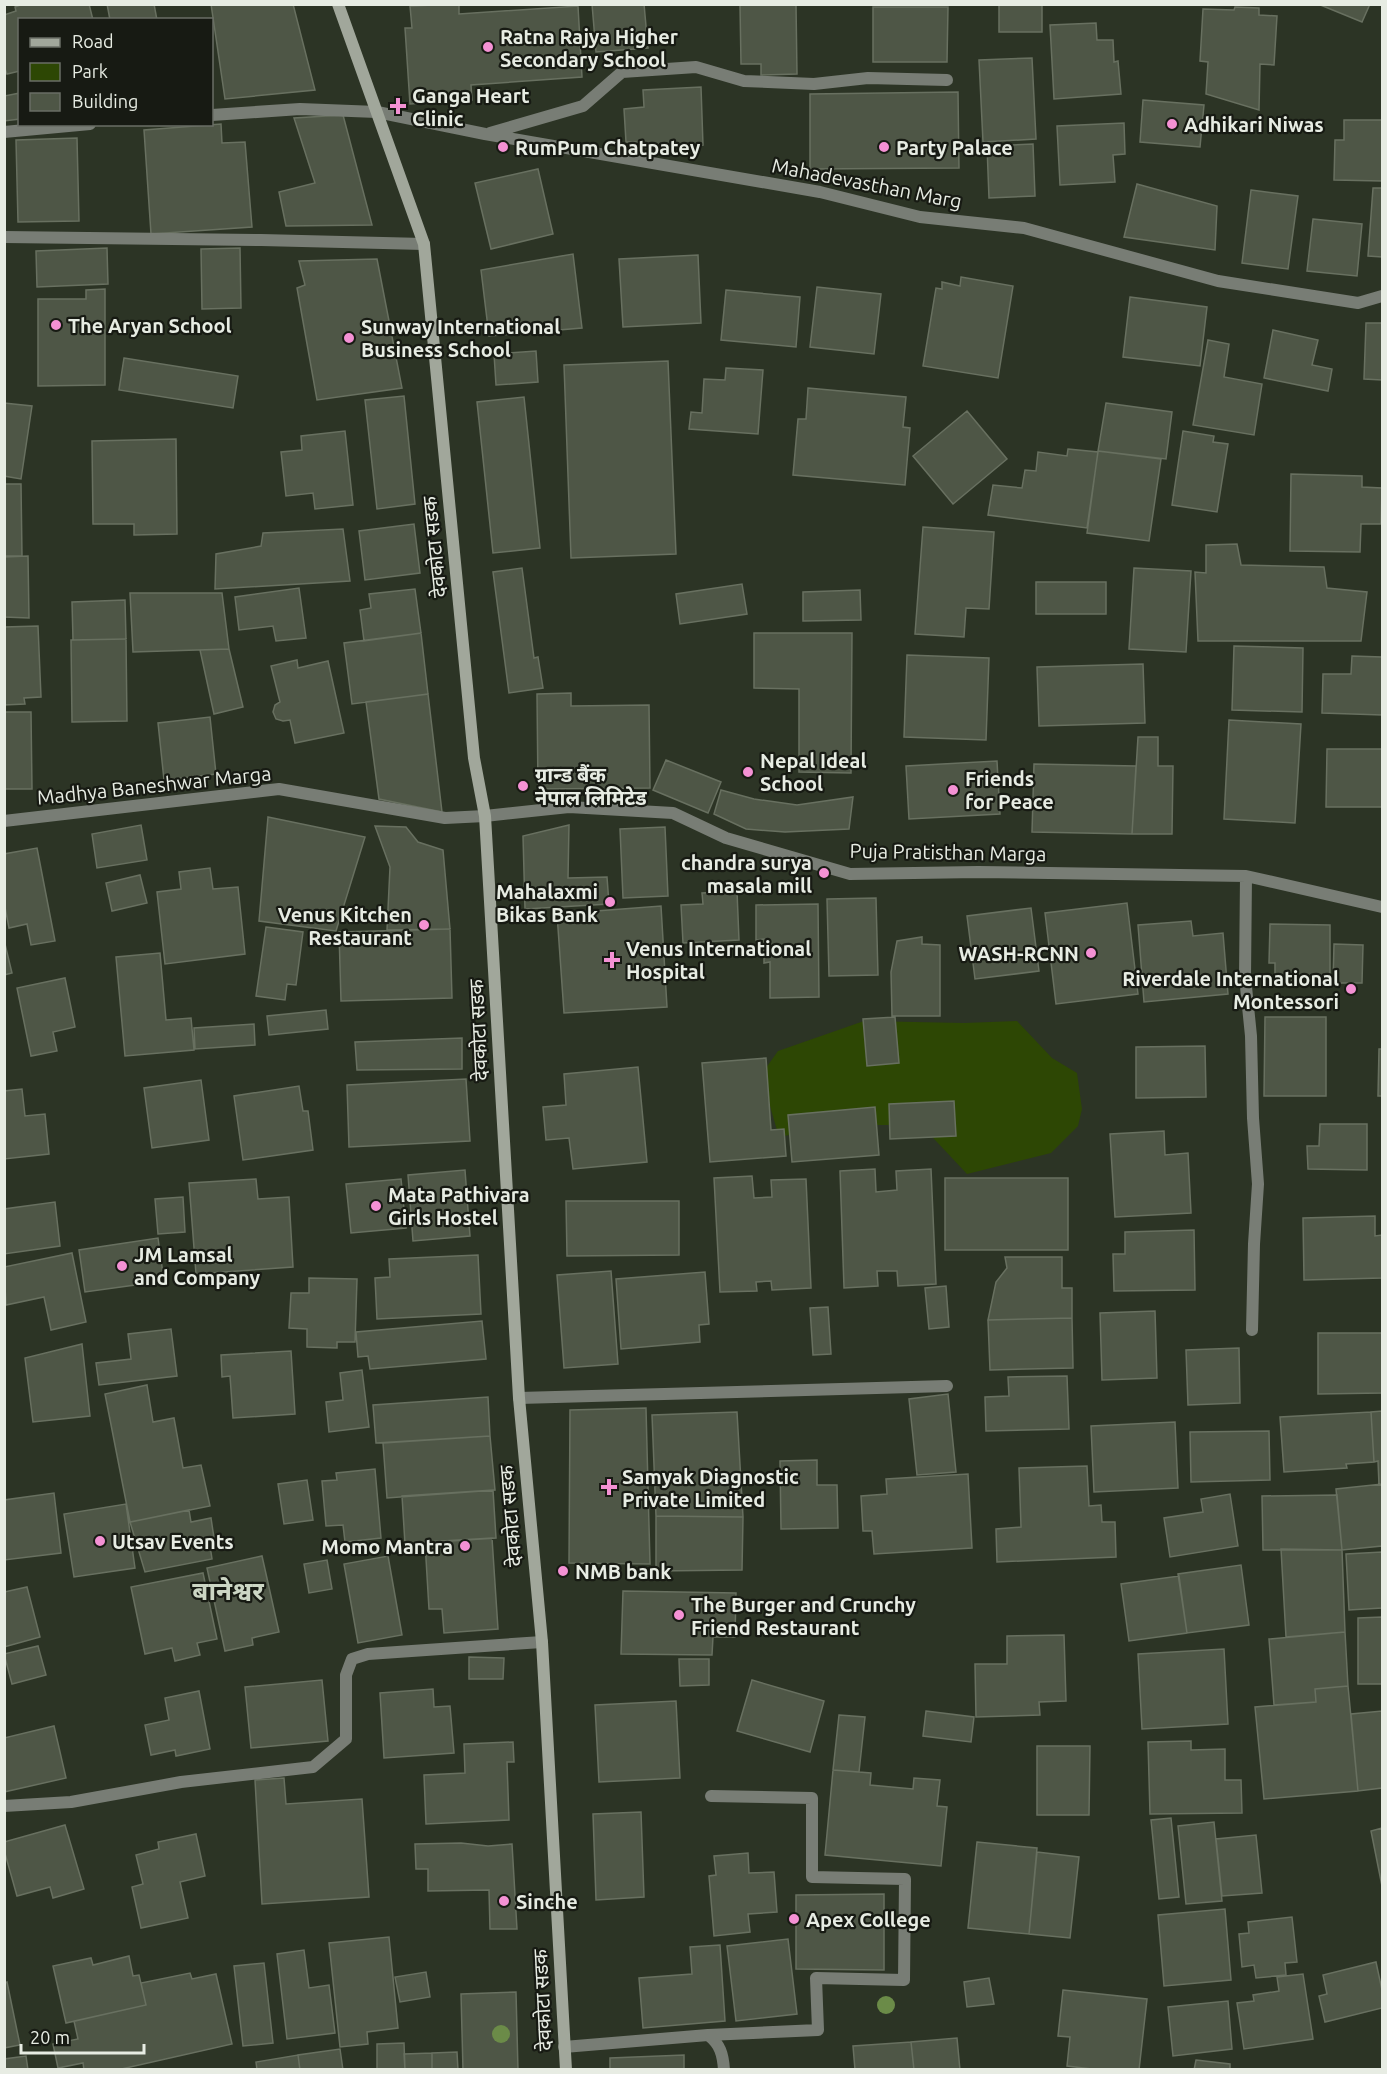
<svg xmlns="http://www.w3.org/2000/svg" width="1387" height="2074" viewBox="0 0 1387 2074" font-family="Ubuntu,'Noto Sans Devanagari',sans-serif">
<rect width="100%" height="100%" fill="#2c3425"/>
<path fill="#2d4704" d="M864,1021L964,1023L1017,1021L1052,1058L1077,1073L1082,1109L1078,1126L1051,1153L967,1174L921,1125H841L779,1137L761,1075L778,1051Z"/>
<path fill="#4e5646" stroke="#687060" stroke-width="1.5" d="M23,4H89L93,20H20V71L7,74L4,66V15L16,11L15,7Z
M107,4H154L157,20H110Z
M211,4H293L315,90L225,99Z
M459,4V14L578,6L582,77L471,85L472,100L410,104L405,28H412L410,6Z
M592,4H644L648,48L596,52Z
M796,4L797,74L761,75V64H741L740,5Z
M999,4H1042V32H999Z
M1318,4H1370L1362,22Z
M873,7H948L947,62H873Z
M1235,7L1259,8V15L1277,16L1274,65L1260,64L1259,110L1206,94L1208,62L1200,61L1203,9L1234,10Z
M1096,23L1097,40H1113L1114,62L1118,61L1121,94L1054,99L1050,25Z
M1032,58L1036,139L983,142L979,60Z
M701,87L703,145L642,148L641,142H626L624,109L644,107L643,90Z
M958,92L959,168L810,169V94Z
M20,93V119L4,121V96Z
M1143,100L1204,105L1200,147L1140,142Z
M343,115L372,225L286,226L279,192L315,183L294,118Z
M1344,120H1382V181L1334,180L1335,140H1344Z
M1124,123L1125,154L1113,155L1115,182L1060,185L1057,126Z
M221,124L222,143L245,142L252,227L151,234L144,130Z
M77,138L79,221L18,222L16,140Z
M1033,144L1035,196L989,198L987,146Z
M538,169L553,234L491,249L475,183Z
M1137,184L1217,206L1215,250L1124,237Z
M1373,188H1382V257L1368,256Z
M1251,190L1298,196L1288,269L1242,263Z
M1313,219L1362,224L1357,276L1307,271Z
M107,248L108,284L37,287L36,251Z
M240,248L241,308L202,309L201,249Z
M573,254L582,328L489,336L481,270Z
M698,255L701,323L623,327L619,259Z
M377,259L402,388L317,400L297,288L305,285L299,261Z
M961,277L1013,286L998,378L923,366L936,288L942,289V282L960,286Z
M817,287L881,294L874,354L810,347Z
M105,289V385L38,386V299H86V290Z
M726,290L800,297L796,347L721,340Z
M1130,297L1207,307L1200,366L1123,357Z
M1366,323H1382V380L1364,379Z
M1273,330L1318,340L1312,365L1332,369L1328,391L1264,378Z
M1208,340L1229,344L1224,377L1262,384L1254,435L1193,425Z
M536,351L538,382L496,385L494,354Z
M124,358L238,376L233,408L119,390Z
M668,361L676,554L571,558L564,365Z
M726,368L763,370L758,434L689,429L691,412L702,413L704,379L725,380Z
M808,388L906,397L903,427L910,428L905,485L793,475L798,419H806Z
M404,396L415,504L377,509L365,400Z
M524,397L540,548L493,553L477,402Z
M4,403L32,406L21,479L4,476Z
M1106,403L1172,412L1166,459L1098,451Z
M967,411L1007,459L953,504L913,456Z
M345,431L353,505L315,509L313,493L286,496L281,452L302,450L301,436Z
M1183,431L1214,436L1213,442L1228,444L1217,512L1172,505Z
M176,439L177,534L134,535V524H93L92,441Z
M1068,449L1098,452L1087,528L988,515L993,485L1022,488L1025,470L1036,471L1038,452L1067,456Z
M1098,451L1161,459L1149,541L1087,533Z
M1291,474L1362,476V487L1382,488L1381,524H1361L1360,552L1290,551Z
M4,484H21L22,556H4Z
M414,524L420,573L365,580L359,531Z
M923,527L994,532L989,609L966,608L964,637L915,634Z
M343,529L350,581L215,589L216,554L261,546L263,533Z
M1237,544L1241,565L1324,567L1327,588L1367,592L1361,641H1198L1195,572L1206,573V545Z
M28,556L29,618L4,617V557Z
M522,568L534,658L538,657L543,688L509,693L493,572Z
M1134,568L1191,571L1186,652L1129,649Z
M1036,582H1106V614H1036Z
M742,584L747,614L680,624L676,594Z
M299,588L306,638L276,641L273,626L239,630L235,597Z
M415,589L421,633L364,641L360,610L371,608L369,594Z
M860,590L861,620L803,621V592Z
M130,593H222L229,649L133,652Z
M125,600L126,639L73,640L72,602Z
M38,626L41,697L24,698L25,704L4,705V627Z
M421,633L428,694L352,704L344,643Z
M754,633H852L851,773L799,772V689L754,688Z
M126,639L127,721L72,722L71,640Z
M1234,646L1303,648L1302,712L1232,710Z
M229,649L243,707L214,714L200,650Z
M907,655L989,658L986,740L904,737Z
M1352,656L1382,657V715L1322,713L1323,674H1351Z
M297,660L298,668L328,661L344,733L295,743L290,720L283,721L276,719L273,712L275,705L280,702L271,666Z
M1143,664L1145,723L1039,726L1037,667Z
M571,693V706L649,705L650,788L538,789L537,694Z
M428,694L442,812L379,799L366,702Z
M4,712H31L32,789H4Z
M210,717L216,774L164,780L158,723Z
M1229,720L1301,724L1295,823L1224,819Z
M1138,737H1158V766H1173L1172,834H1132Z
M1327,749H1382V807H1326Z
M666,760L721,782L708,813L653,790Z
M997,761L1000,814L909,819L906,766Z
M1034,764L1136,766L1132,834L1032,832Z
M721,790L754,799L797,805L853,797L849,829L785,832L746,829L714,814Z
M268,817L365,837L336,931L259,921Z
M141,825L147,860L97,868L92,834Z
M569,825L568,878L607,877L609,904L525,909L523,836Z
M375,826L406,827L418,842L443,850L450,929L387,930L390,867Z
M665,827L668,896L623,898L620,829Z
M37,848L55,941L31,945L27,924L9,928L4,902V854Z
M210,868L213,889L238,887L245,954L165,964L157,892L181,889L179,872Z
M140,875L147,903L112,911L106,883Z
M737,891L739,940L683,943L681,905L703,904L702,893Z
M876,898L878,975L829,976L827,899Z
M1127,903L1138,994L1056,1004L1045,913Z
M818,904L819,997L770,998V962L764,963V939L756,940V905Z
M661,906L667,1007L564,1013L557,914Z
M1031,908L1039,971L975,979L967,916Z
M1191,921L1193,936L1223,933L1228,994L1144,1002L1138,925Z
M1270,924L1330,925V985H1275V963H1269Z
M266,927L303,932L296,985L287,984L285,1000L256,996Z
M450,929L452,998L341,1001L339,932Z
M922,937V944L940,945V1016H892L891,972L897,941Z
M4,940L12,973L4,975Z
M1334,944L1363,945L1362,983H1333Z
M160,953L166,1020L191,1018L194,1050L125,1056L116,957Z
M65,978L75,1027L53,1032L57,1051L31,1056L17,988Z
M326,1010L328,1029L269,1035L267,1016Z
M895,1017L899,1063L867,1066L863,1019Z
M1265,1017H1326V1096H1264Z
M254,1024L255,1045L195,1049L194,1028Z
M462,1038V1069L357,1070L355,1042Z
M1205,1046L1206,1097L1136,1098V1047Z
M1379,1049H1382V1096H1378Z
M766,1058L771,1130L784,1129L786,1156L710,1162L702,1063Z
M638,1067L647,1162L573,1169L569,1138L546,1140L543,1107L566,1105L564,1074Z
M466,1079L470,1141L349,1147L347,1085Z
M201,1080L209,1140L152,1148L144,1088Z
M299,1086L303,1111H308L313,1150L243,1160L234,1096Z
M22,1089L25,1116L45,1114L49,1154L4,1159V1091Z
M954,1101L956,1136L890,1139L889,1104Z
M875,1107L879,1155L792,1162L788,1115Z
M1320,1124H1367V1170L1308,1169L1307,1146H1319Z
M1164,1131L1165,1155L1188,1153L1191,1213L1115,1217L1110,1134Z
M875,1169L876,1192L897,1190L896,1171L931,1169L936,1284L898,1286L897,1271H877L878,1286L844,1288L840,1171Z
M465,1170L470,1236L413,1241L408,1175Z
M752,1176L754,1198L772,1197L771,1180L806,1179L811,1288L772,1290L771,1281L756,1282L757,1291L720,1292L714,1178Z
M945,1178H1068V1250H945Z
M256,1179L258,1199L289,1197L293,1267L196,1274L189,1183Z
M401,1179L406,1228L351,1233L346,1184Z
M183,1197L185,1232L158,1234L155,1199Z
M566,1201H679V1255L567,1256Z
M55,1202L60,1246L4,1254V1209Z
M1375,1216V1236L1382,1235V1278L1304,1280L1303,1218Z
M1194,1230L1195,1290L1114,1291L1113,1254H1125V1232Z
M158,1238L164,1281L85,1292L79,1250Z
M72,1253L86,1322L51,1330L44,1297L6,1305L4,1267Z
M478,1255L481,1314L377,1319L375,1278L390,1277L389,1259Z
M1005,1257H1062V1288H1072V1318L988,1320L996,1282L1007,1268Z
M611,1271L618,1364L564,1368L557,1275Z
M705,1272L709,1324L699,1325L700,1342L621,1349L616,1279Z
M309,1278L357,1279L355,1342H337V1348L307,1347V1329L289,1328L291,1293H309Z
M946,1286L949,1327L929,1329L925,1288Z
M828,1307L831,1354L813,1355L810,1308Z
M1155,1311L1157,1378L1102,1380L1100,1313Z
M1072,1318L1073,1368L990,1370L988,1320Z
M482,1321L486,1359L370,1369L368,1356L358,1357L356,1332Z
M171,1329L177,1376L99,1385L96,1363L131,1359L128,1334Z
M1318,1333H1382V1393L1318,1394Z
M82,1344L90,1416L33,1422L25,1358Z
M1239,1348L1240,1403L1188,1405L1186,1350Z
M291,1351L295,1414L233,1418L230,1376L222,1377L221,1355Z
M362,1370L369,1427L329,1432L326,1402L343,1400L340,1373Z
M1067,1376L1069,1429L986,1431L985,1397L1009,1396L1008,1377Z
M147,1385L153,1422L174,1418L183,1468L201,1465L210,1506L130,1522L105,1394Z
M948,1394L956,1472L917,1475L909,1399Z
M488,1397L490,1436L376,1443L373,1405Z
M646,1408L650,1564L569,1563L570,1410Z
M1382,1411V1484L1379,1485L1378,1461L1374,1462L1371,1412Z
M737,1412L743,1517L656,1516L652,1415Z
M1371,1412L1374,1462L1346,1464L1347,1468L1284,1472L1280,1417Z
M1175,1422L1178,1488L1094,1492L1091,1426Z
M1269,1431L1270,1480L1191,1482L1190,1432Z
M490,1436L495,1490L387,1498L383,1443Z
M817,1460V1485H837L838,1528L781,1529L780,1461Z
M1087,1466L1089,1506L1101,1505L1102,1522H1115L1116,1557L997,1562L996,1529L1021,1527L1019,1468Z
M375,1469L381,1538L345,1542L343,1525L326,1526L322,1481L337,1480L336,1473Z
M968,1474L972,1548L874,1554L872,1531H863L861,1496L887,1494L886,1479Z
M307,1480L313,1520L284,1524L278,1484Z
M1382,1484V1546L1342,1550L1336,1489Z
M493,1490L496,1538L405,1544L402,1496Z
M54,1493L61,1553L4,1560V1500Z
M1230,1494L1238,1546L1170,1557L1164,1518L1203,1512L1201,1499Z
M1337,1495L1342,1550H1263L1262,1496Z
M126,1504L135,1568L74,1577L64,1514Z
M189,1510L191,1522L211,1518L214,1538L209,1539L212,1559L145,1572L130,1522Z
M656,1516L743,1517L742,1570L656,1571Z
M492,1538L498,1629L444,1633L442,1609H429L425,1542Z
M1281,1549L1342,1550L1345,1632L1286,1637Z
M1382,1552V1608L1349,1610L1346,1554Z
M262,1556L279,1632L252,1638L253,1645L225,1651L207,1568Z
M388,1556L402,1635L358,1643L344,1564Z
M327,1560L332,1589L309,1593L304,1564Z
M1241,1565L1249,1625L1187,1633L1178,1574Z
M203,1573L217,1639L197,1643L200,1655L175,1661L172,1648L145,1654L131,1587Z
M1179,1576L1187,1633L1129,1641L1121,1584Z
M27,1587L40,1637L4,1647V1592Z
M623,1591L736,1593L735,1637H713L712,1655L621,1654Z
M1382,1617V1684H1358V1618Z
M1345,1632L1348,1686L1315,1689L1316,1702L1274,1705L1269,1639Z
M1064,1635L1066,1701L1039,1702L1040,1715L976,1717L975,1664H1007V1636Z
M38,1646L46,1675L12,1684L4,1654Z
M1224,1649L1228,1724L1142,1729L1138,1654Z
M469,1657L504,1658L503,1679H469Z
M679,1659H709V1685L680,1686Z
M322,1680L328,1741L251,1748L245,1687Z
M752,1680L824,1701L810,1752L737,1731Z
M1348,1686L1358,1791L1264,1799L1255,1707L1316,1702L1315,1689Z
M433,1689L434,1707L450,1706L454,1753L384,1758L380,1693Z
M199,1691L210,1749L176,1756L175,1750L151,1755L145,1725L169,1720L165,1698Z
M676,1701L680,1778L599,1782L595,1705Z
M926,1711L974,1717L971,1742L923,1736Z
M1382,1711V1788L1358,1791L1351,1714Z
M839,1715L865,1717L859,1772L833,1770Z
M54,1726L66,1778L4,1792V1738Z
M1191,1741V1750L1225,1749V1780H1241L1242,1813L1150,1814L1148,1742Z
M513,1742L514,1762H507L509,1820L426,1824L424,1775L465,1773L464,1744Z
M1037,1746H1090L1089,1815H1037Z
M833,1770L871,1773L870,1785L913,1789L914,1778L940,1780L937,1806L947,1807L941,1866L825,1855Z
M284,1778L286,1804L362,1799L369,1897L262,1904L255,1780Z
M641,1812L644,1897L596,1900L593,1814Z
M1171,1818L1179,1897L1159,1899L1151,1820Z
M1214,1822L1222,1901L1186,1904L1178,1826Z
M65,1825L84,1889L53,1898L50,1887L17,1896L4,1850V1842Z
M1382,1828V1886L1371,1831Z
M196,1834L205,1876L180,1882L188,1918L141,1928L132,1887L143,1884L136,1855L159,1849L158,1842Z
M1256,1835L1262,1893L1222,1896L1216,1839Z
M977,1842L1037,1848L1029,1934L968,1928Z
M461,1843L488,1846L512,1844L517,1929H490L489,1890L428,1891V1869H416L415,1844Z
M1037,1852L1079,1857L1070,1938L1029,1934Z
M748,1853L749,1873L774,1872L777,1912L748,1914L750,1932L714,1936L709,1876L716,1875L714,1856Z
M884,1894V1970L796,1969V1895Z
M1225,1909L1231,1980L1164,1986L1158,1915Z
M1292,1917L1297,1962L1285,1963L1286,1975L1256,1978L1254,1965L1242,1967L1239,1934L1249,1933L1248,1922Z
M389,1937L398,2028L367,2032L368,2044L340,2047L329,1943Z
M788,1939L797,2014L736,2021L727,1946Z
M720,1945L725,2021L643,2028L639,1978L692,1974L690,1947Z
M304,1950L309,1988L329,1985L335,2033L287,2039L277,1954Z
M129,1956L133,1976L139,1975L146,2005L66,2023L53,1966L91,1958L93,1965Z
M1376,1962L1382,1990V2008L1325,2022L1319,1996L1327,1994L1323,1975Z
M264,1963L273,2043L243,2046L234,1966Z
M426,1972L430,1997L400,2002L395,1977Z
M190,1973L192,1979L216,1974L232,2044L117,2070H84L83,2063L58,2068L53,2044L78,2039L74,2021L146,2005L141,1983Z
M1303,1974L1313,2039L1244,2049L1237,2003L1254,2001L1253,1995L1279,1991L1277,1977Z
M989,1978L994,2004L967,2007L964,1982Z
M7,1982L20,2045L4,2048V1983Z
M1063,1990L1147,1999L1139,2070H1100L1067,2066L1070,2037L1058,2036Z
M516,1992L518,2070H463L461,1994Z
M1228,2001L1232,2049L1173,2056L1168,2007Z
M957,2038L960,2070H914L911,2042Z
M911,2042L914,2070H855L853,2046Z
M404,2043L405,2070H377V2044Z
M340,2049L343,2070H300L298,2055Z
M457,2052L458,2070H432V2053Z
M432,2053V2070H405L404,2054Z
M298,2055L300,2070H257L256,2062Z
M684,2055V2070H610V2058Z
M26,2056L28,2070H4V2059Z
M1196,2060L1230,2064V2070H1194Z"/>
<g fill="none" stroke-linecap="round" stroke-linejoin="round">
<path stroke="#787d75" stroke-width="12" d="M708,2035L818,2030L816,1978L904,1980L905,1879L812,1877V1798L711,1796
M564,2047L708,2035C720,2044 723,2054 724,2070"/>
<path stroke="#787d75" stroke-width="12" d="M212,115L300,109L377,112L485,134L820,192L920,217L1024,228L1218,281L1358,303L1382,296
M4,132L90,124
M490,133L583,106L622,72L696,67L744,81L814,84L868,78L947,80
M4,237L261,240L424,244
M4,821L279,789L445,818L485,816L569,807L673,813L726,838L850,874L978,872L1246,876L1382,907
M1246,876L1245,977L1251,1036L1253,1118L1258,1184L1254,1244L1252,1330
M519,1398L947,1386
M4,1806L71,1802L181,1782L313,1767L346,1739V1675L352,1659L368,1654L542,1642"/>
<path stroke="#a1a79b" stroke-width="12" d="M338,4L424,244L474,758L485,816L519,1398L542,1642L566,2070"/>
</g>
<g fill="#6b8b48">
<circle cx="886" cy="2005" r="9"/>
<circle cx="501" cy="2034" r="9"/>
</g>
<g fill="#f491d4" stroke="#171a13" stroke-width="2">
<circle cx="488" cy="47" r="6"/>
<path d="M395 97h6v6h6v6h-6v6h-6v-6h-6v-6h6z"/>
<circle cx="1172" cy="124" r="6"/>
<circle cx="503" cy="147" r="6"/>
<circle cx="884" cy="147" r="6"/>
<circle cx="56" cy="325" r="6"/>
<circle cx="349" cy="338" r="6"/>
<circle cx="748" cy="772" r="6"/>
<circle cx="523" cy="786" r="6"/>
<circle cx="953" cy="790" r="6"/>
<circle cx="824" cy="873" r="6"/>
<circle cx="610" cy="902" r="6"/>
<circle cx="424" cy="925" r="6"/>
<circle cx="1091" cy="953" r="6"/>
<path d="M609 951h6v6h6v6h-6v6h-6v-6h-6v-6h6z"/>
<circle cx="1351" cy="989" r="6"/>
<circle cx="376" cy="1206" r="6"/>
<circle cx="122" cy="1266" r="6"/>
<path d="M606 1478h6v6h6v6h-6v6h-6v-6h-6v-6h6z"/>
<circle cx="100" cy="1541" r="6"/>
<circle cx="465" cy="1546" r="6"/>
<circle cx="563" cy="1571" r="6"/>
<circle cx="679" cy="1615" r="6"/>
<circle cx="504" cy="1901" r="6"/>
<circle cx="794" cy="1919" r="6"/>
</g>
<g text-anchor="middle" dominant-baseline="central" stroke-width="4.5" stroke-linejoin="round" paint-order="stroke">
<g font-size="20" font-weight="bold" fill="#e7ece3" stroke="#171a13" text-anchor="start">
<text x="500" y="36">Ratna Rajya Higher<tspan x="500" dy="23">Secondary School</tspan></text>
<text x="412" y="95">Ganga Heart<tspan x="412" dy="23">Clinic</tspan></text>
<text x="1184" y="124">Adhikari Niwas</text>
<text x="515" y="147">RumPum Chatpatey</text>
<text x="896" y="147">Party Palace</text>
<text x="68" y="325">The Aryan School</text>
<text x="361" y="326">Sunway International<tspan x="361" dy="23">Business School</tspan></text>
<text x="760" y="760">Nepal Ideal<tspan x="760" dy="23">School</tspan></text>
<text x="535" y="774">ग्रान्ड बैंक<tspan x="535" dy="23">नेपाल लिमिटेड</tspan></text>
<text x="965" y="778">Friends<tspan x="965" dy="23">for Peace</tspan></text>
<text x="812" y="862" text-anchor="end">chandra surya<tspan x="812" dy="23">masala mill</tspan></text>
<text x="598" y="891" text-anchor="end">Mahalaxmi<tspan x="598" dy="23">Bikas Bank</tspan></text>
<text x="412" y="914" text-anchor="end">Venus Kitchen<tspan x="412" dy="23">Restaurant</tspan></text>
<text x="626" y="948">Venus International<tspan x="626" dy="23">Hospital</tspan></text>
<text x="1079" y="953" text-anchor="end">WASH-RCNN</text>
<text x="1339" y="978" text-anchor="end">Riverdale International<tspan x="1339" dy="23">Montessori</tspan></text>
<text x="388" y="1194">Mata Pathivara<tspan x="388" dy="23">Girls Hostel</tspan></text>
<text x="134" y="1254">JM Lamsal<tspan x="134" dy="23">and Company</tspan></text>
<text x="622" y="1476">Samyak Diagnostic<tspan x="622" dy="23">Private Limited</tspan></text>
<text x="112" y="1541">Utsav Events</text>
<text x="453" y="1546" text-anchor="end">Momo Mantra</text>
<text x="575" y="1571">NMB bank</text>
<text x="691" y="1604">The Burger and Crunchy<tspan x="691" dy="23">Friend Restaurant</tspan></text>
<text x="516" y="1901">Sinche</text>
<text x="806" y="1919">Apex College</text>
</g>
<g font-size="20" fill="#e7ece3" stroke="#171a13">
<text transform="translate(867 183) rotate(11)">Mahadevasthan Marg</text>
<text transform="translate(434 547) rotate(-96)">देवकोटा सडक</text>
<text transform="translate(154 785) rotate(-6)">Madhya Baneshwar Marga</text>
<text transform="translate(948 852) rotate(1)">Puja Pratisthan Marga</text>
<text transform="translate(478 1030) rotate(-93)">देवकोटा सडक</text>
<text transform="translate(510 1516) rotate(-95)">देवकोटा सडक</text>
<text transform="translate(542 2000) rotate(-93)">देवकोटा सडक</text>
</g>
<g font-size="26" font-weight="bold" fill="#ccd6c4" stroke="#171a13">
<text x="228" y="1590">बानेश्वर</text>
</g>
</g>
<rect width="1387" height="2074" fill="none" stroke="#e7ece3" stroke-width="12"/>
<rect x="18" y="18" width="195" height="108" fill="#171a13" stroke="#6a6e66" stroke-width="1.5"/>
<rect x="30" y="38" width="30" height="9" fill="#a1a79b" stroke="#6a6e66" stroke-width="1.5"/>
<text x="72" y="48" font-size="18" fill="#e7ece3">Road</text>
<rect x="30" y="63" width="30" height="18" fill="#2d4704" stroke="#6a6e66" stroke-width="1.5"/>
<text x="72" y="78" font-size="18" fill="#e7ece3">Park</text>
<rect x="30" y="93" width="30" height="18" fill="#4e5646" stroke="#6a6e66" stroke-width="1.5"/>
<text x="72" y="108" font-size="18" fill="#e7ece3">Building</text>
<path d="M21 2044v9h123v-9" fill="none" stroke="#e7ece3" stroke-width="3"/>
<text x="30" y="2044" font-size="18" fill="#e7ece3" stroke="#171a13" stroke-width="4.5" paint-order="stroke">20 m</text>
</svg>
